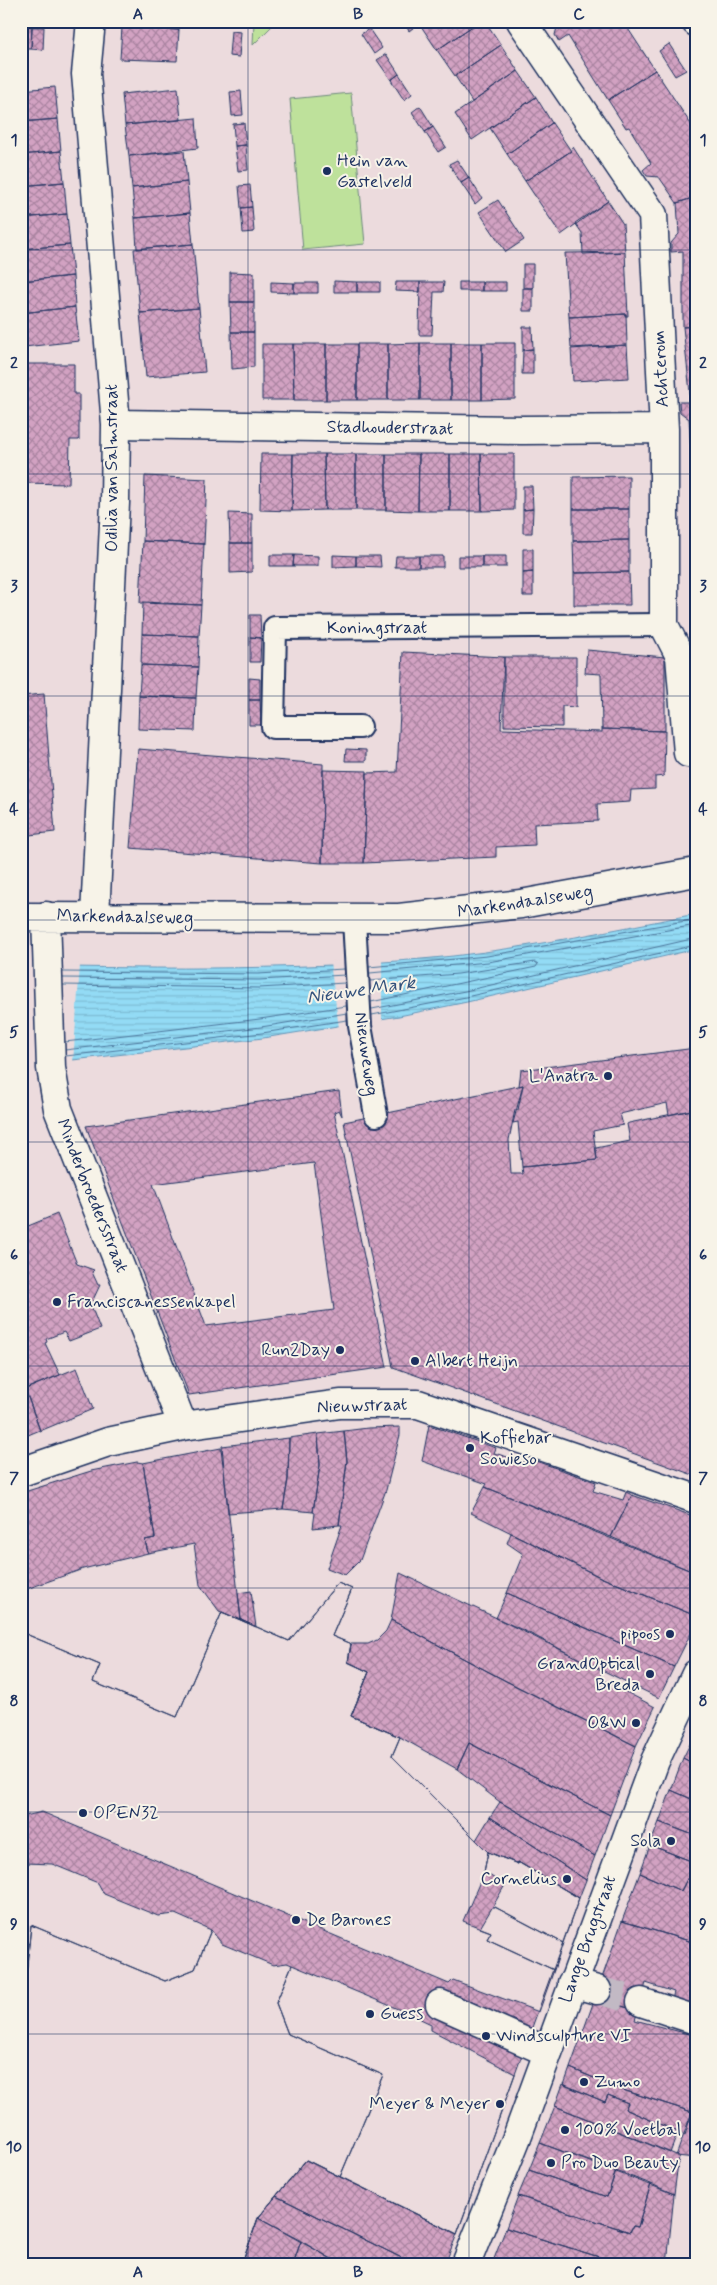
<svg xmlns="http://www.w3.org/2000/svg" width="717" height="2285" viewBox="0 0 717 2285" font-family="Mynerve,sans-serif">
<defs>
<pattern id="water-rules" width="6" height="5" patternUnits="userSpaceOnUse" patternTransform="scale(1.25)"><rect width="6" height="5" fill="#93dbf5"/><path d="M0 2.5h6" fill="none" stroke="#7ebcd4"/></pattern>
<pattern id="building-cross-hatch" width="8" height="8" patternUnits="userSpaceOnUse" patternTransform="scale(1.25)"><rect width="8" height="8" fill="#d2a2c2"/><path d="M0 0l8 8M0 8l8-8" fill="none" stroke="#aa84a1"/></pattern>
</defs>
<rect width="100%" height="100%" fill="#ecdbdd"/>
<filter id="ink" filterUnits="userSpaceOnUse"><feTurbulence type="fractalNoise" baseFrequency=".02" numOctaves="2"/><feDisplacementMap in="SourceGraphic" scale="10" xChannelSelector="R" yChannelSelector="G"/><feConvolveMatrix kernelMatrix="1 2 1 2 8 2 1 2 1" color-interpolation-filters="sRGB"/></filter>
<g filter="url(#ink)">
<path fill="#bee19b" stroke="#6c887c" d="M254,21H277L253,45Z
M351,93L365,244L303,250L290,99Z"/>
<path fill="url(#water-rules)" stroke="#6396b9" d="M696,914V949L467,1002L399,1016L263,1038L21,1066V966C166,969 309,971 453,956C534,947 615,929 696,914Z"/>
<path fill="#ecdbdd" d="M382,959V1021L339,1028L330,962Z
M21,963L80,965L73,1063L27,1068L21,1038Z"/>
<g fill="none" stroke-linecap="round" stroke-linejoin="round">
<path stroke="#4b749a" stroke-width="1" d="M369,967L487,956L696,919
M63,972L258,974L344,969
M370,973L488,962L696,925
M63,978L259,980L345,975
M370,981L458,974L535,962L538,964L536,967L371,1002
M63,985L259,988L345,983
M372,1009L465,991L696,938
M372,1015L466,997L696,945
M65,1042L260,1019L346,1006
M65,1050L261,1027L347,1013
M66,1056L262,1033L347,1020"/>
</g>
<path fill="url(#building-cross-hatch)" stroke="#1b2f5e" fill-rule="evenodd" d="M123,21H179V30L122,27Z
M403,21H422L409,31Z
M422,21H480L437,50L419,23Z
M480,21H485L501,45L455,76L437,50Z
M556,21H623L655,70L608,100L568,36L559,42L555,35L558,24Z
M21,26L32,27L31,49H21Z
M32,27H44L43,50L31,49Z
M122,27L179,30L177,61L120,59Z
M369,29L382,48L374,54L361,34Z
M231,31L241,32L239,57L229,56Z
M669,44L686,70L675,76L659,51Z
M501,45L518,71L472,102L455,76Z
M386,54L399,74L391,80L377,60Z
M655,70L696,132V197L677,203L659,177L647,176L643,170L651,163L629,127L626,128L608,100Z
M518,71L536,97L472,140L455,114Z
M399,74L412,94L404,100L391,80Z
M55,87L58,119L21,122V90Z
M178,88L181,120L125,125L122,94Z
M241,91L243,115L232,116L230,92Z
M536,97L552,123L507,154L490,128Z
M420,106L433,127L425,132L412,112Z
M196,118L198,148L129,156L125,125Z
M58,119L61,151L21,155V122Z
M244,123L246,145L235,146L233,124Z
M552,123L571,151L525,181L507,154Z
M433,127L446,147L438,152L425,132Z
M246,145L248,170L238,171L235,146Z
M573,147L608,201L561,235L525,181L571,151Z
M61,151L64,182L21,186V155Z
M184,151L187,182L132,188L129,156Z
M457,160L469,178L461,183L449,164Z
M469,178L482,198L475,204L461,183Z
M64,182L67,214L21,218V186Z
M187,182L190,213L135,218L132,188Z
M250,185L252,207L241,208L239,186Z
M696,197V326L683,327V251L671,252V243L679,234L677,203Z
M498,200L524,240L506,252L479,212Z
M608,201L623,224L625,252L583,254L582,233L575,223Z
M252,207L254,232L243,233L241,208Z
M190,213L193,244L137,249L135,218Z
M67,214L70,245L21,249V218Z
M193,244L199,308L140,313L134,249Z
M70,245L73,276L21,281V249Z
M625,252L628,316H625L626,314L569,317L565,253Z
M523,264H533V288H523Z
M230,272L254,273V302H230Z
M73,276L75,307L21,313V281Z
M334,281L357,282V292H334Z
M271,282L294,283V293L271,292Z
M357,282H380V292H357Z
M396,282H420V292L395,291Z
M420,282H444L443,292H434L432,335H419Z
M459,282H482V291H459Z
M482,282H506V291H482Z
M294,283H318V293H294Z
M523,288H533V311H523Z
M230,302H254V332H231Z
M75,307L79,341L24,347L21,313Z
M199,308L205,372L146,377L140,313Z
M626,314L627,345L571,348L569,317Z
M696,326V454H691L689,419L680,412L679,402H691L683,327Z
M523,327H532L533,349L523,350Z
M231,332H254V367L232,369Z
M420,343H451V400H420Z
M420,343V400H388V344Z
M451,343H482V400H451Z
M482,343H515V399L482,400Z
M262,344H293L294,400H262Z
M293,344H326V400H294Z
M326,344H357V400H326Z
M357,344H388V400H357Z
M627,345L629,378L573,381L571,349Z
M533,349V374H522L523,350Z
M21,364H74V394H79V440H70L69,484L21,483Z
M261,454H293L292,511L260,510Z
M293,454H324L325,510L292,511Z
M324,454H356V510H325Z
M356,454H386V510H356Z
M386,454H419L418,511L386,510Z
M419,454H450V511H418Z
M450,454H481L482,511H450Z
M481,454H514V510L482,511Z
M692,466H696V582H692Z
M145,476L207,479L204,544L143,541Z
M629,476V509H573V477Z
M523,486H532L533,509L523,510Z
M533,509L532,533H523V510Z
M573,509H629V540L573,541Z
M229,513L252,514V543H230Z
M629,540V572L574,573L573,541Z
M143,541L204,544L201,605L140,603Z
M230,543H252V572L230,573Z
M523,549H533V572L523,573Z
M270,555H294L293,566H270Z
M294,555L318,556V566H293Z
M333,555L356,556V566L333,567Z
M356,556H380L381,567L356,566Z
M396,556H419V567H395Z
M419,556H443V567H419Z
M458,556H482V567H458Z
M482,556H506V567H482Z
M533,572V596H523V573Z
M629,572L630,605H574V573Z
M692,582H696V631L693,594Z
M143,602L201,605L199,636L142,634Z
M250,615H260L261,638L250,637Z
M142,634L199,636L198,667L141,665Z
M250,637L261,638L260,662H250Z
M587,650L665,657V731L602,729L601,674L585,673Z
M403,652L504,657L501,729L602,732V729L665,731L664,776L655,777V789L631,790L630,802L597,804L598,821L534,824L535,845L496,847V857L364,863L367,773L397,772Z
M504,657H576V707L562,706V727L504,726Z
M141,665L198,667L196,698L139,696Z
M249,678L260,679V700H249Z
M44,694L55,832L21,836V696Z
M139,696L196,698L195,731L138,729Z
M249,700H260L261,725H249Z
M138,749L323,764L322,863L130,848Z
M346,749L366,750V761H345Z
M323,770L367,771L364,863H322Z
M696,1048V1109L669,1115L667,1103L620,1114L623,1125L593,1131L597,1160L522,1167L518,1122L513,1123L523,1085L519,1086L521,1070Z
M523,1085L518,1110H515L509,1140L511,1174H523L522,1167L597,1160L596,1148L630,1141L627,1124L629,1123L696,1109V1476L393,1367L344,1122Z
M339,1091L342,1116L339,1110L334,1112L387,1367L189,1395L86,1126ZM314,1163L334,1310L206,1326L153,1184Z
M57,1214L77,1264L94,1270L92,1272L98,1285H100L92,1302L94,1303L92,1305L90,1303L100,1329L69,1341L64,1332L46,1339L47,1342L45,1343L60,1375L21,1391V1229Z
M77,1368L93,1409L40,1431L25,1389Z
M25,1389L40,1430L21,1438V1391Z
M429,1425L496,1448L494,1453L528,1463L530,1459L596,1482L593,1491L623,1500L626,1492L632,1495L611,1537L485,1487L487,1484L422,1461Z
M400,1427V1435L386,1490L360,1560L345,1575L327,1568L342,1525H339L347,1461L344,1431L368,1428Z
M344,1431L347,1461L339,1525L313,1528L315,1513L313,1512L320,1465L318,1434Z
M318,1434L320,1465L313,1512L283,1509L288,1479L289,1438Z
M289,1438L288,1479L283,1509L228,1513L222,1446Z
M221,1448L238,1593L241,1620L219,1611L200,1585L194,1544L148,1553L145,1540L155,1538L143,1463Z
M137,1462L143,1463L155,1538L145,1540L148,1553L83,1569L21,1591V1493L91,1471Z
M485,1487L696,1573V1616L600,1577L471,1513Z
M632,1495L696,1517V1573L611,1537Z
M511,1533L600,1577L696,1616V1623L674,1667L507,1593L523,1554L507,1543Z
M400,1573L531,1634L603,1671L599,1678L655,1707L636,1746L506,1681L391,1620Z
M338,1583L352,1589L332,1636L351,1644L348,1662L369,1672L351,1716L400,1737L392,1756L488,1852L484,1872L463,1921L491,1932L487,1939L554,1970L539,2012L453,1980L449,1984L42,1812L21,1817V1632L100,1665L93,1682L177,1717L222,1612L289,1641Z
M338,1583L352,1589L332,1636L351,1644L348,1662L369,1672L351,1716L400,1737L392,1756L488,1852L518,1864V1862L579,1898L457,2234L306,2160L258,2218L242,2264H21V1632L100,1665L93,1682L177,1717L222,1612L289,1641Z
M251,1591L256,1627L241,1620L238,1593Z
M507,1593L674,1667L659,1698L496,1618Z
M391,1620L506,1681L636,1746L610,1815L469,1743L457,1769L400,1737L351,1716L369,1672L348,1662L351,1644H368L377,1640L386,1631Z
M696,1732V1765L683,1758Z
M469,1743L610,1815L595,1856L500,1802L457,1769Z
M683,1758L696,1765V1801L671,1790Z
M671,1790L696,1801V1836L659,1822Z
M500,1802L595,1856L586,1880L490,1817Z
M490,1817L586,1880L579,1898L518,1862V1864L488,1852L476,1840Z
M659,1822L696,1836V1863L650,1845Z
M650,1845L696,1863V1882L687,1879L681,1891L640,1873Z
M488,1852L518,1864V1862L579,1898L563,1943L493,1906L505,1885L484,1872Z
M23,1860L26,1863L52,1864L98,1883L104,1894L158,1916L175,1914L211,1930L195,1969L165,1981L31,1925L21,2025V1861Z
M640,1873L681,1891L687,1879L696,1882V1943L622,1921Z
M493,1906L563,1943L554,1970L487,1939L491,1932L480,1928Z
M622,1921L696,1943V2006L672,1999L674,1992L646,1983L638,2011L595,1998Z
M31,1925L165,1981L195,1969L211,1930L222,1944L273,1965L287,1963L292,1965L276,2003L288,2034L383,2075L340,2177L306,2160L258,2218L242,2264H21V2025Z
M292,1965L410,2014L431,2024V2030L515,2074L457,2234L340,2177L383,2075L288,2034L276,2003Z
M595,1998L638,2011L635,2020L696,2036V2158L676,2156L692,2112L623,2090L570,2068Z
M570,2068L623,2090L692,2112L685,2135L625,2109L628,2103L608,2095L605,2102L564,2085Z
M563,2084L605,2102L608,2095L628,2103L625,2109L678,2132L670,2153L555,2106Z
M555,2106L679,2156L674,2194L540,2143Z
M540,2143L616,2171L607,2197L529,2170Z
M306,2160L457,2234L445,2264H414L276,2196Z
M529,2170L607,2197L616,2171L651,2184L638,2227L633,2226L630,2232L518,2196Z
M651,2184L674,2194L667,2264L612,2261L506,2228L518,2196L630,2232L633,2226L638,2227Z
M276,2196L349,2232L414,2264H341L258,2218Z
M258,2218L301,2241L293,2264H242Z
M506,2228L612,2261L611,2264H492Z
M301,2241L340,2264H293Z"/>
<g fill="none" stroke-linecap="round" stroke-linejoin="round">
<path stroke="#c2b9c4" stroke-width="28" stroke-dasharray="28 14" stroke-linecap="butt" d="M597,1990L641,2002"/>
<g stroke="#1b2f5e" stroke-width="26">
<path id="lane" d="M360,727H273L275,628L664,625
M354,920L360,1026L376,1115"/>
</g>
<g stroke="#1b2f5e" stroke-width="31">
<path id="street" d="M91,21L86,74L116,424L115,503L95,916
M521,21L653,215L664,429V625L680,656L688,753L696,751
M696,21V22
M116,424L522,430L664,429
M46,916L51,1068L58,1109L183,1426
M21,917L399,918L521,904L696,872
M21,1472L108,1442L183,1426L340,1404H418L696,1499
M572,1983L597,1990
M641,2002L696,2020
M440,2004L548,2052
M466,2264L517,2137L655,1761L696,1674"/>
</g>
<use href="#lane" stroke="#f7f3e8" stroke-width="22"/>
<use href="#street" stroke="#f7f3e8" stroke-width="28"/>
</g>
</g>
<path fill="none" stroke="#1b2f5e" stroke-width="1" stroke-opacity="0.55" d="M248,21V2264M469,21V2264M21,250H696M21,474H696M21,696H696M21,920H696M21,1142H696M21,1366H696M21,1588H696M21,1812H696M21,2034H696"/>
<g fill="#1b2f5e" stroke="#f7f3e8" stroke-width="2">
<circle cx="327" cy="171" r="5"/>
<circle cx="608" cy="1076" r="5"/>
<circle cx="57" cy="1302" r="5"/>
<circle cx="340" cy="1350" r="5"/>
<circle cx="415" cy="1361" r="5"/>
<circle cx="470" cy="1448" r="5"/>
<circle cx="670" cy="1634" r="5"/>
<circle cx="650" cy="1674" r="5"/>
<circle cx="636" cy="1723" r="5"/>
<circle cx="83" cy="1813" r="5"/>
<circle cx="671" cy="1841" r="5"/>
<circle cx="567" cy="1879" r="5"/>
<circle cx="296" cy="1920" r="5"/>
<circle cx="370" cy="2014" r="5"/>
<circle cx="486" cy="2036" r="5"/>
<circle cx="584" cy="2082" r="5"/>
<circle cx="500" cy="2104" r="5"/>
<circle cx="565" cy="2130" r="5"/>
<circle cx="551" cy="2163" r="5"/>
</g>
<g text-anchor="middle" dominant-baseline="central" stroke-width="4" stroke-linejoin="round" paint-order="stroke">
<g font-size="18" fill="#1b2f5e" stroke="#f7f3e8" text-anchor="start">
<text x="337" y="161">Hein van<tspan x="337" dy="21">Gastelveld</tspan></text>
<text x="598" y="1076" text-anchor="end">L'Anatra</text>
<text x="67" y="1302">Franciscanessenkapel</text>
<text x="330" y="1350" text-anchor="end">Run2Day</text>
<text x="425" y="1361">Albert Heijn</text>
<text x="480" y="1438">Koffiebar<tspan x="480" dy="21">Sowieso</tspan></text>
<text x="660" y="1634" text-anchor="end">pipoos</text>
<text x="640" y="1664" text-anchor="end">GrandOptical<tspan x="640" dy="21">Breda</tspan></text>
<text x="626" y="1723" text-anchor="end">O&amp;W</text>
<text x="93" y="1813">OPEN32</text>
<text x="661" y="1841" text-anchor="end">Sola</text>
<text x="557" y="1879" text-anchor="end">Cornelius</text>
<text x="306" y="1920">De Barones</text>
<text x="380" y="2014">Guess</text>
<text x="496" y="2036">Windsculpture VI</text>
<text x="594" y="2082">Zumo</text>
<text x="490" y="2104" text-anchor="end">Meyer &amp; Meyer</text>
<text x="575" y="2130">100% Voetbal</text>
<text x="561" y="2163">Pro Duo Beauty</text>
</g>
<g font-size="18" fill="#1b2f5e" stroke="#f7f3e8">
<text transform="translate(661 369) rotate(-93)">Achterom</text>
<text transform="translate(390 428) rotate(1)">Stadhouderstraat</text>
<text transform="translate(112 468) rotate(-90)">Odilia van Salmstraat</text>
<text x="377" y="628">Koningstraat</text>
<text transform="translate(525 902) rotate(-9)">Markendaalseweg</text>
<text transform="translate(125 917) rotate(1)">Markendaalseweg</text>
<text transform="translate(366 1054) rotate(82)">Nieuweweg</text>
<text transform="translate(92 1196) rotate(68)">Minderbroedersstraat</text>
<text transform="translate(362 1406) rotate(-2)">Nieuwstraat</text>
<text transform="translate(588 1939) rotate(-70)">Lange Brugstraat</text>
</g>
<g font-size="19" font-style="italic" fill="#33517c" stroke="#f7f3e8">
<text transform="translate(361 990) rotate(-8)">Nieuwe Mark</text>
</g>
</g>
<rect width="717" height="2285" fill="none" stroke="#f7f3e8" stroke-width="55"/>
<rect x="28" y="28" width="662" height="2230" fill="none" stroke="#1b2f5e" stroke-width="2"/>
<g font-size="16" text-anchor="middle" font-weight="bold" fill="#1b2f5e">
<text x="138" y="19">A</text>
<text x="358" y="19">B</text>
<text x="579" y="19">C</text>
<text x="14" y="145">1</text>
<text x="703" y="145">1</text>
<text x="14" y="368">2</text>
<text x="703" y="368">2</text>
<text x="14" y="591">3</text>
<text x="703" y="591">3</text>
<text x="14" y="814">4</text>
<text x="703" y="814">4</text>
<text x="14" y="1037">5</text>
<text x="703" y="1037">5</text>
<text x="14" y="1260">6</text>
<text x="703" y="1260">6</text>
<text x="14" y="1483">7</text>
<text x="703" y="1483">7</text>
<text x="14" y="1706">8</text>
<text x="703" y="1706">8</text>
<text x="14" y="1929">9</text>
<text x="703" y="1929">9</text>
<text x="14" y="2152">10</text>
<text x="703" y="2152">10</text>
<text x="138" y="2277">A</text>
<text x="358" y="2277">B</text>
<text x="579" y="2277">C</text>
</g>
</svg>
